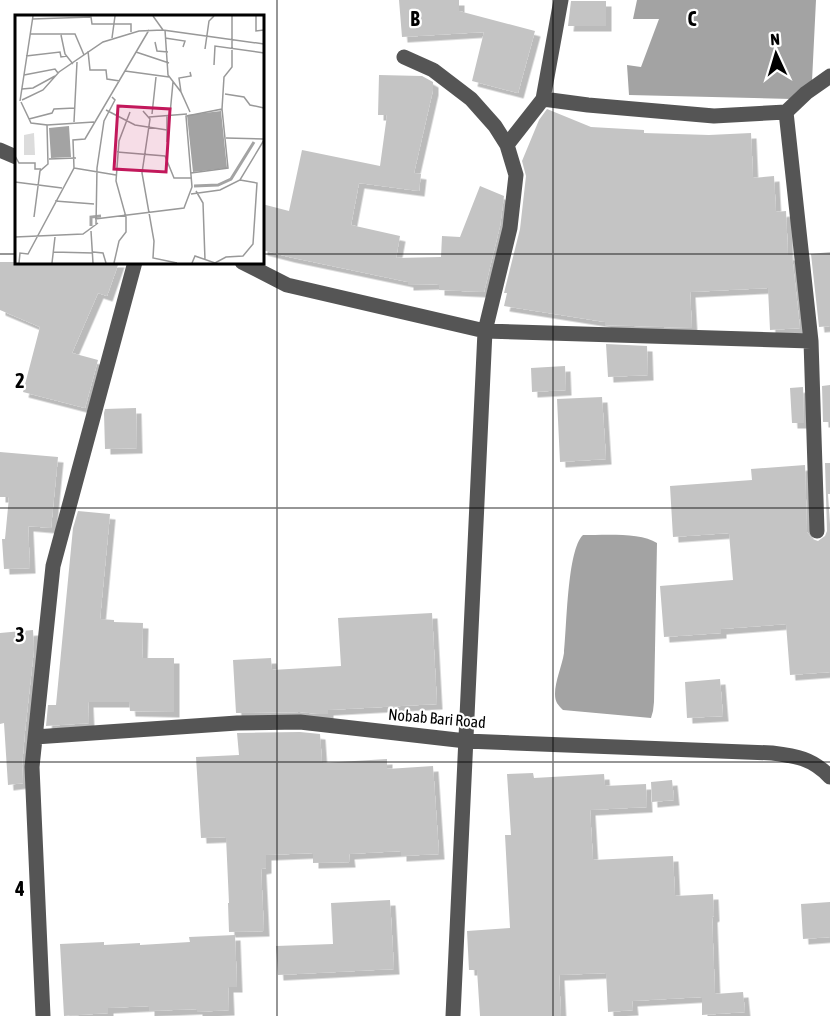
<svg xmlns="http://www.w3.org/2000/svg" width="830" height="1016" viewBox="0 0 830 1016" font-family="'Asap Condensed',sans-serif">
<defs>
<filter id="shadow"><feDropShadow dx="5.5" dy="5.5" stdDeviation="0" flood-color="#0004"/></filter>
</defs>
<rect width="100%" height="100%" fill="#fff"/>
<path fill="#a3a3a3" d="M637,0H816L812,81L792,99L629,95L627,65L641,67L659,19H633Z
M583,535C603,535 641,532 657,543L654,702L653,711L651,718L563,710C558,705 555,702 555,694C555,681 562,666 564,653C567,628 567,550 583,535Z"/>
<path fill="#c4c4c4" filter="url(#shadow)" d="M399,0H459V11L535,31L518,93L472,81L484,32L402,37Z
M571,1H606V26H568Z
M379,75L422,76L433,82V90L414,173L421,174L419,191L359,183L351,225L400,236L396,258L441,257L442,236L460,237L480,186L504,196L500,226L484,292L439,290V284L408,285V282L289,257L262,250V204L289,211L302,150L380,166L387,115H378Z
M547,109L591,127L644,130V133L709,135L751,133L753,178L774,176L776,212L786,211L788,255H792L800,328L770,330L768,288L690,292L692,328L605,325V322L504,306L507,293H504L520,229L526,176L522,161L539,120Z
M830,252V326L819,327L811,254Z
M0,262H119L107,296L98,293L72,353L98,360L85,408L23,392L40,327L0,310Z
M606,344L647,346L648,375L608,377Z
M565,366L566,390L532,392L531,368Z
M830,385V422H823L822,386Z
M803,387L804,423H792L790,388Z
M602,397L606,459L560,462L557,399Z
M136,408L137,448L105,449L104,413L105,409Z
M0,452L58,457L51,528L28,526L30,568L4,569L2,539H5L9,497H0Z
M825,463H830V494H828L830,524V672L790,675L786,624L721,629V633L664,637L660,586L733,580L729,533L673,537L670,486L752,480L751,469L805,465L807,532L812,539L818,541L825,536L827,531Z
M78,511L110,514L100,619L114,620V622L143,623L142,658H174V712L130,711L129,702H88L89,723L46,726L48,705H56L73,528Z
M432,613L437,704L328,710V714H319L300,712L236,713L233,660L271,658L272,670L341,666L338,618Z
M33,630L34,649L25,731L22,766L23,783L8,785L4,723L0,724V633Z
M720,679L723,716L687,718L685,682Z
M300,732L320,734L322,763L387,759V769L433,766L439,854L401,856V851L349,854L350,862L313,863V853L266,855V868L261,869L264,931L229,932L228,903H229L226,837L201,838L196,757L239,755L237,733Z
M533,773L534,778L604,774L605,786L646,784L647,807L590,810L593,860L673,856L675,896L713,894L714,916L712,917L715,994L743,992L745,1012L702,1015V997L632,1001L633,1010L608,1012L606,973L559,975L561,1016H480L477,970H469L467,931L510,928L505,835H511L507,774Z
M672,780L674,800L652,802L651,782Z
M390,900L394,969L278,975L276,946L333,944L331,903Z
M830,902V937L803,939L801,904Z
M235,935L237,987H228L229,1010L197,1012V1009L149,1011V1006L108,1008V1013L64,1016L60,944L104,942V945L140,943V945L190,942L189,937Z"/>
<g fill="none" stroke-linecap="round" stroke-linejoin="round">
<path stroke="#555" stroke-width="15" d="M404,57L433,70L471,99L495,126L507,145L516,175L510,228L485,331L453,1016
M543,99L561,0
M786,112L811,341L817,531
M507,145L543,99L588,105L714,116L786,112L806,93L830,76
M0,150L16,157
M242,262L287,285L485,331L811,341
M35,737L237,723L300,722L466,741L772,753C796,756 812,758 830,777
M43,1016L32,767L53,566L135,262"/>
</g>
<path fill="none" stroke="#000" stroke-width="1.5" stroke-opacity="0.55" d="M277,0V1016M553,0V1016M0,254H16M262,254H830M0,508H830M0,762H830"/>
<g text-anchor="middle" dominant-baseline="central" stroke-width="4.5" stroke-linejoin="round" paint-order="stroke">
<g font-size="16" fill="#000" stroke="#fff">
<text transform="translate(437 718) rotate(5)">Nobab Bari Road</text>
</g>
</g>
<g transform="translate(15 15)">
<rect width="249" height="249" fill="#fff"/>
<path d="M19,118L20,140H9V120Z" fill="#dcdcdc"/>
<path d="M206,96L212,153L178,157L172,100ZM54,111L56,142L36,143L34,113Z" fill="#a3a3a3"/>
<path fill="none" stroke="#a3a3a3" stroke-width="3" d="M179,171L203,170L216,164L239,127M76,211V202L86,201"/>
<path fill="none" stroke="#999" stroke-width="1.5" d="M138,1L148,15L249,29M241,1V16L249,15M17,4L76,2L77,9H116V17M150,15L153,60L166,77L175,97M15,19H60L69,40M46,20L50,39L58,49M97,23L100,1M150,23L170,26L168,32M140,27L142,36L153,37M190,34L194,6L199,1M73,36L75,55H91L92,64L105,66M121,37L154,48M11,41L45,37L46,42L52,41M199,50L200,31L249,38M110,56L154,62M9,60L40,54L43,58M7,74L18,73L40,61M166,77L164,63L176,61L175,57M210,79L229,82L235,90L249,93M7,85L28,75L44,57L88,27L124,16L148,15M5,86L18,1M6,87L16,108L32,110L33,149L25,156L19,202M91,95L120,110L152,115M128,96L135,104L127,158L139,226L138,243L162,248M137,99L141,62M155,99L158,67M152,101V127M134,102L172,99M14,104L37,98L39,94L60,93M59,107L62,47M32,110L79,107M211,123L249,124M102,137L150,141L159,163H176M0,141L4,148H20V154H26M34,144L61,143M59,153L101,160M176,158L213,153L207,94M0,167L47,173M181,176L188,188L190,245M176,179L205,175L225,165L249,125M40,186L79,189M80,204L169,193L177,172L171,101L207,94L209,62L217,52V1M81,210L82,153L89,106L100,85L97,82M76,216L78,248M0,222L68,219L83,208M38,237L78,238M78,237L88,238L91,248M4,248L5,238L13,239L59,153L58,125L70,124L134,15M37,248L40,222M99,248L104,226L111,217V202L101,166L104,126L115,97M177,248L180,241L200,248L211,242L228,241L238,229L242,168L225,165"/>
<path fill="#c2185b" fill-opacity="0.15" stroke="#c2185b" stroke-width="3" d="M103,91L155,94L151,157L99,154Z"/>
<rect width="249" height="249" fill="none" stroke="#000" stroke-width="3"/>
</g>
<g font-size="20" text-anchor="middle" font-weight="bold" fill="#000" stroke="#fff" stroke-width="4.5" stroke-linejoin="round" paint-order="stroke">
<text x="415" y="26">B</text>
<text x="692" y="26">C</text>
<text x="20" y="388">2</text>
<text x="20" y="642">3</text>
<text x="20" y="896">4</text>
</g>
<g transform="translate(776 54) rotate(356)" stroke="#ffffff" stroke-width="4.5" paint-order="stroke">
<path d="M0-4.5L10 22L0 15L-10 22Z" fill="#000000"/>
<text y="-9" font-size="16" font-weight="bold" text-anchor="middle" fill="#000000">N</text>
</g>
</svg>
